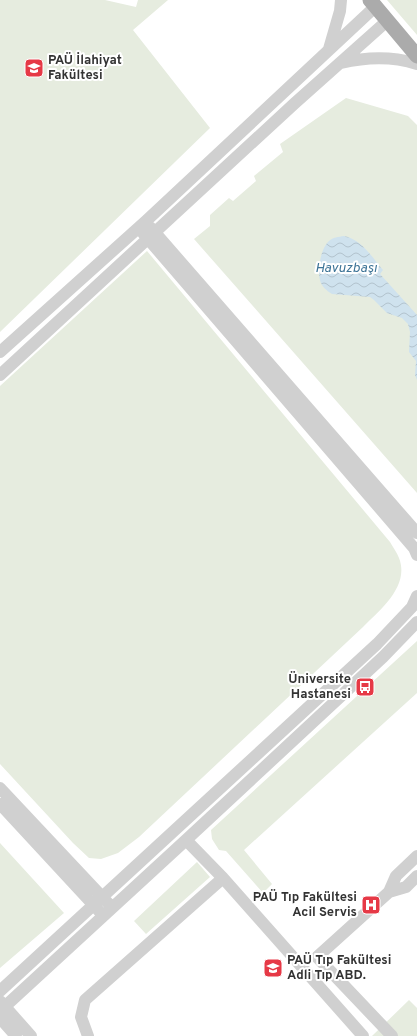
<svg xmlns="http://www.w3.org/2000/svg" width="417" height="1036" viewBox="0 0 417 1036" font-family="Overpass,sans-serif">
<defs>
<pattern id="water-waves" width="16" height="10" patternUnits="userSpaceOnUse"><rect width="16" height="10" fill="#cfe2ee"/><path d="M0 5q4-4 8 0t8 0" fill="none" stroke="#b2c2cd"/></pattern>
</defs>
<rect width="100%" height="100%" fill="#fff"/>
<path fill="#e6ecdf" d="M0,0H105L136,7L138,0H168L133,30L210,128L0,332Z
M387,0H417V35Z
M346,98L408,116L417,125V493L194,239L210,226V215L229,198L233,201L256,181L254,176L283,152L280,144Z
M147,251L390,542C393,547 397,553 399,558C410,586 380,610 363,627L139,837L118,853L101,859L89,858L73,843L0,764V386Z
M417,641V693L244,850L272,884L263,893L226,851L219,850L212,839L211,830Z
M0,843L64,913L0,968Z
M197,862L210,877L146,934L134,921Z
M409,1000L417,1008V1036H372Z"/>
<path fill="url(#water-waves)" d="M344,236C361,239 372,257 383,270L380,274L417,315V380L415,375L416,361L409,352L410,332L408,324L402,318L387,313L374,300L370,297L332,294C327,291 321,286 320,280C317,269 321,248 329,241C333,237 338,237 344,236Z"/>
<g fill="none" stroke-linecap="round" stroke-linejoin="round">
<path stroke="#d0d0d0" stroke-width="12" d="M329,49L340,11L341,0
M341,63C366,57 392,56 417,64
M151,228L417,533
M143,233L414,548L417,555
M0,352L146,221L376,6
M0,375L295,103L387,21
M0,788L108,903
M0,804L99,911
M186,840L223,878L363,1036
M389,892L406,887L417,876
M0,991L377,644L412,607L417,596
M0,1001L31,1036
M0,1011L186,840L383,657L417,622
M0,1018L16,1036
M88,1036L81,1017L85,1000L223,878
M392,1036L317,957L389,892L396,876L417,856"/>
<path stroke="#ababab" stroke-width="15" d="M370,0L417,56"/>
</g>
<defs>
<g id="school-square" transform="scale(1)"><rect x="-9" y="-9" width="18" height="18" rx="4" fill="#e63946" stroke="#fff"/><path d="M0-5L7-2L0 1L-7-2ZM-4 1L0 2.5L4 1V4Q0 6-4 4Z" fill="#fff"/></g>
<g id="bus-square" transform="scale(1)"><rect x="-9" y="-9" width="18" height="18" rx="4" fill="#e63946" stroke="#fff"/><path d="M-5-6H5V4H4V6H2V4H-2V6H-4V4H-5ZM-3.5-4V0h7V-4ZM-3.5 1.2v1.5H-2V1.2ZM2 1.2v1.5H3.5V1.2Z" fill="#fff"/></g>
<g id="hospital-square" transform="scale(1)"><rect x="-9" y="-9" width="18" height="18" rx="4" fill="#e63946" stroke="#fff"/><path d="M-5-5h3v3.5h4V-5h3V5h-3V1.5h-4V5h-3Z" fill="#fff"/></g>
<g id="university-square" transform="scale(1)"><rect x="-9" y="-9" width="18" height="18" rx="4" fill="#e63946" stroke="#fff"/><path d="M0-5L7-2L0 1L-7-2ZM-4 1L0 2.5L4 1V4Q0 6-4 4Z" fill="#fff"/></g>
</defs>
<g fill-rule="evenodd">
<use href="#school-square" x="34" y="68"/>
<use href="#bus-square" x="365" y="687"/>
<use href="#hospital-square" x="371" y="905"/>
<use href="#university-square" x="273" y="968"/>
</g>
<g text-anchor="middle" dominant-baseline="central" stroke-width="4" stroke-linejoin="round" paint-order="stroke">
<g font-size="13" font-weight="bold" fill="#333" stroke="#fff" text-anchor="start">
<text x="48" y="61">PAÜ İlahiyat<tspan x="48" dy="15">Fakültesi</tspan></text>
<text x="351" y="680" text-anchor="end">Üniversite<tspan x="351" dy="15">Hastanesi</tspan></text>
<text x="357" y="898" text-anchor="end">PAÜ Tıp Fakültesi<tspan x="357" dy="15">Acil Servis</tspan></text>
<text x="287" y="961">PAÜ Tıp Fakültesi<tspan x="287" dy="15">Adli Tıp ABD.</tspan></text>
</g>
<g font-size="14" font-style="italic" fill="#3f7597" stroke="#fff">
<text x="346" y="268">Havuzbaşı</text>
</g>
</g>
</svg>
